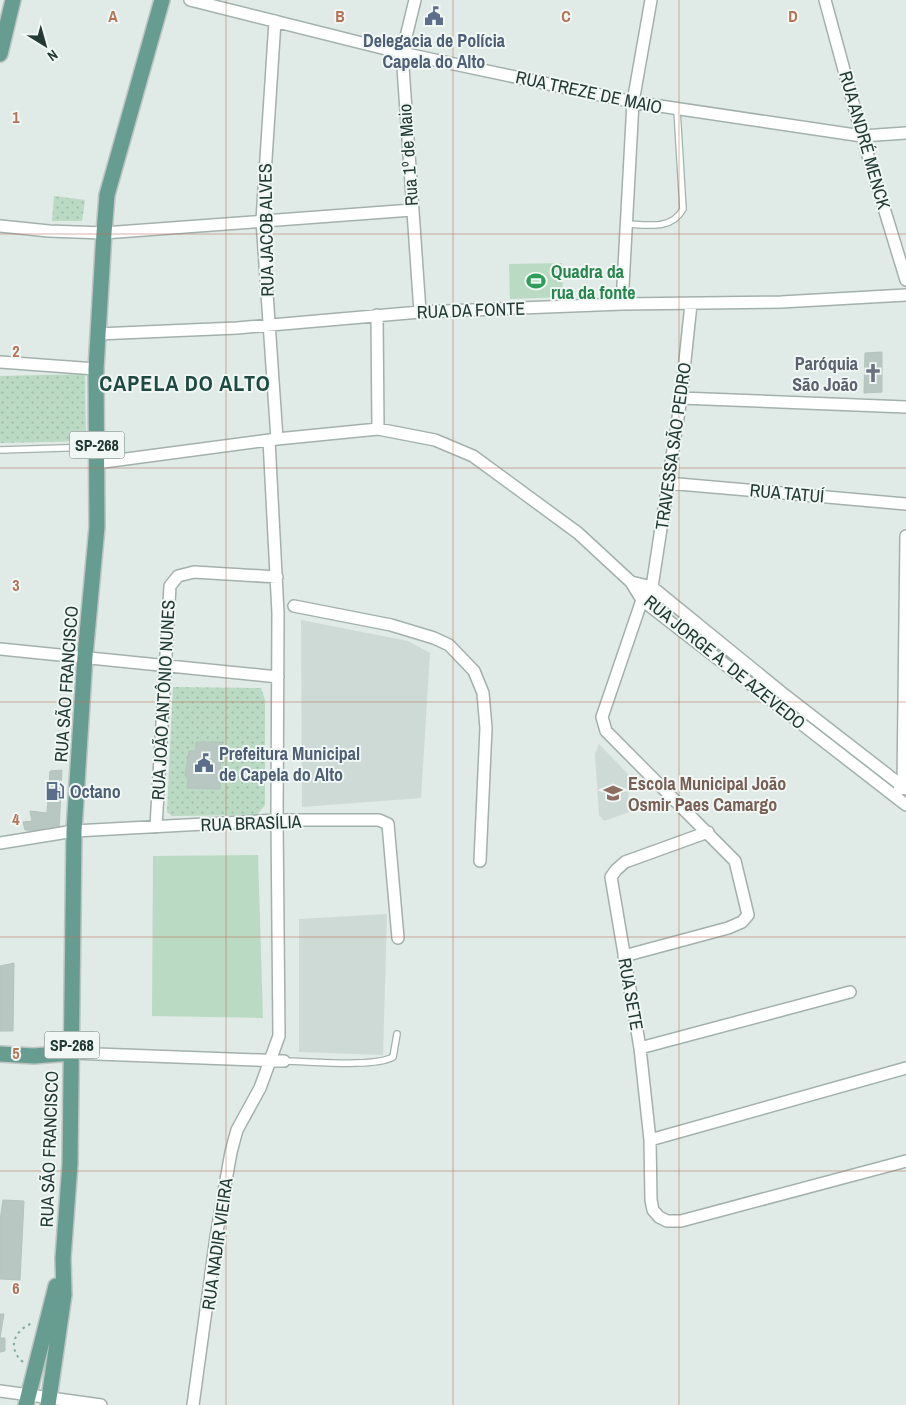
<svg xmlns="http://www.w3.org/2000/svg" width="906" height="1405" viewBox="0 0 906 1405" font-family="'Archivo Narrow',sans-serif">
<defs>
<pattern id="park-dots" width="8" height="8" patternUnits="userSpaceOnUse" patternTransform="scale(1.25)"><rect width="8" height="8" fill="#badac4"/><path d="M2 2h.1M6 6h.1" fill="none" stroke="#a0bca9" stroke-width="1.8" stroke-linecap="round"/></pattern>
</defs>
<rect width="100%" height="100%" fill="#e0eae6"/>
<path fill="#cedad5" d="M301,620L408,641L430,653L421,798L302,807Z
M599,744L628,774L629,812L604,821L599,815L595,754Z
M387,914L383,1055L299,1052V919Z"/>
<path fill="url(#park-dots)" d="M54,196L85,200L82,221H52Z
M85,374L86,441L0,443V376Z
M173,687L261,688L265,700V805L257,815L172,816L167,812Z"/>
<path fill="#badac4" d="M562,263L563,297L510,299L509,264Z
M258,855L263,1018L152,1016L153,856Z"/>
<path fill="#b9c7c2" stroke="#b3c3bd" d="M882,352V392L864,393L865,353Z
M196,742H221L220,789L187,788L188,779L185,775L189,751H196Z
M62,770L59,831L25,830L23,822L32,821L30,811L47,813L50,771Z
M14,963L13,1031H0V966Z
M3,1200L24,1201L20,1280L0,1279V1220Z
M0,1314H4L0,1338H5V1351L0,1352Z"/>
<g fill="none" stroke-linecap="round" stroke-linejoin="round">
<g stroke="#a3b1ad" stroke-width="8">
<path id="lane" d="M627,224C648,225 672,230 683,209L677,110
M0,450L95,447
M284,1061C309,1061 373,1068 393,1057L397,1034"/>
</g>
<g stroke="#a3b1ad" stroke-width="14">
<path id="street" d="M190,0L402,53L633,102L862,136L906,133
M415,0L402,53L420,312
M825,0L862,136L906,280
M275,21L262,220L277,439
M0,226L49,231L104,233L412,210
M622,304L633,102L651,0
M377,315L378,429
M97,334L237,328L420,312L622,304L781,302L906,295
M0,362L96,369
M681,398L906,407
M96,463L277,439L378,429L435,440L473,456L578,533L631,582L642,600L906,805
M667,483L906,504
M631,582L652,587L781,692L906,789
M294,606L391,625L434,638L449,645L474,671L483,693L486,728L480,861
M0,649L278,677
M899,790L903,786L906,536
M156,827L170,586L178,576L194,572L277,577
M708,832L625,862L616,870L611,877L640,1048L650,1140L651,1200L653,1210L659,1217L667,1221H681L906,1161
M0,843L74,831L277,820H379L388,824L398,938
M624,956L728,928L742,922L748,915L735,861L606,731L602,717L642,600L652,587L681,398L691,304
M640,1048L850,992
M71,1053L284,1061
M650,1140L906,1068
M0,1391L101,1405
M193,1405L216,1237L231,1152L237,1130L260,1088L279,1036L277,820L278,613L269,440"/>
</g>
<g stroke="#bdc4c2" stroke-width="18">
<path id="primary" d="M0,54L13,0
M0,1054L34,1056L71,1053
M26,1405L56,1286
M48,1405L64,1295L63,1258L70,1164L74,831L85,656L97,527L96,369L104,233L107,195L162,0"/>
</g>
<path stroke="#83aba0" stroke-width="2" stroke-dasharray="2.5 4" stroke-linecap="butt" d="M23,1362C6,1348 15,1329 33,1323"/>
<use href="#lane" stroke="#fff" stroke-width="5.5"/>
<use href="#street" stroke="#fff" stroke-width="11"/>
<use href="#primary" stroke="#679d91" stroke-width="15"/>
</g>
<path fill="none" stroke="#b67355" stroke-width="1" stroke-opacity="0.55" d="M226,0V1405M453,0V1405M679,0V1405M0,234H906M0,468H906M0,702H906M0,937H906M0,1171H906"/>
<defs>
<g id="civic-bare" transform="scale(1.5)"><path d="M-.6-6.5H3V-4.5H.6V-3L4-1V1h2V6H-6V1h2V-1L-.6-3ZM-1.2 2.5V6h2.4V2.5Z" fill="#5c6f8a" stroke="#f0f7f4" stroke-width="2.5" paint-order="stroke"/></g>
<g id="stadium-bare" transform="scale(1.5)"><path d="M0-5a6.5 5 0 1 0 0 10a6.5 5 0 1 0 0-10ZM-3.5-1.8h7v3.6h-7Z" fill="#2e9e5b" stroke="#f0f7f4" stroke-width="2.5" paint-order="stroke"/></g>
<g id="church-bare" transform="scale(1.5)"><path d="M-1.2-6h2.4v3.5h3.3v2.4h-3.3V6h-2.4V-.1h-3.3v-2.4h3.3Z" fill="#6b7280" stroke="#f0f7f4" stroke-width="2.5" paint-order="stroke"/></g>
<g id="fuel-bare" transform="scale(1.5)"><path d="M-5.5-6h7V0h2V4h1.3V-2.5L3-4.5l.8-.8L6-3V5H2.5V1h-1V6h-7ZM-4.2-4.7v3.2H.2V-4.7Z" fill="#5c6f8a" stroke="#f0f7f4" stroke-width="2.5" paint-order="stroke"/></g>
<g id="school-bare" transform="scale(1.5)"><path d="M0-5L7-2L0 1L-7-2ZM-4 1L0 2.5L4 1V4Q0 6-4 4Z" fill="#8d6e63" stroke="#f0f7f4" stroke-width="2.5" paint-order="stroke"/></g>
</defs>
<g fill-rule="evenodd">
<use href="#civic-bare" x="434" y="16"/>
<use href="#stadium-bare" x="536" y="281"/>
<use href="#church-bare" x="873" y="373"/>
<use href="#civic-bare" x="204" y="763"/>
<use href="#fuel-bare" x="55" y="791"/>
<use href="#school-bare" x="613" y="793"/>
</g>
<g text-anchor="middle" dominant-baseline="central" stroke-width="4" stroke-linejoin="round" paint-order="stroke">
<g fill="#f0f7f4" stroke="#60726e" stroke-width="1">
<rect x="69.5" y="431.5" width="55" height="27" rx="4"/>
<rect x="44.5" y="1031.5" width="55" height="27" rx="4"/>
</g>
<g font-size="16" font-weight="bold" fill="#223934">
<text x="97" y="445">SP-268</text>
<text x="72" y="1045">SP-268</text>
</g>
<g font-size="18" font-weight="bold" fill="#4e5e75" stroke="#f0f7f4" text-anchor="start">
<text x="434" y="40" text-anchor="middle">Delegacia de Polícia<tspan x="434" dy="21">Capela do Alto</tspan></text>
<text x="219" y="753">Prefeitura Municipal<tspan x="219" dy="21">de Capela do Alto</tspan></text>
<text x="70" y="791">Octano</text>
</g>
<g font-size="18" fill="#223934" stroke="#f0f7f4">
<text transform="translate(589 92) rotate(12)">RUA TREZE DE MAIO</text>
<text transform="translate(865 140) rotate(74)">RUA ANDRÉ MENCK</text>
<text transform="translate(408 155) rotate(-94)">Rua 1º de Maio</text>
<text transform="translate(266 230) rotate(-91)">RUA JACOB ALVES</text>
<text transform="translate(471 310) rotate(-2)">RUA DA FONTE</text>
<text transform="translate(673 446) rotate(-82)">TRAVESSA SÃO PEDRO</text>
<text transform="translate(787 493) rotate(5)">RUA TATUÍ</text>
<text transform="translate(725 662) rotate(39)">RUA JORGE A. DE AZEVEDO</text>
<text transform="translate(66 684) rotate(-86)">RUA SÃO FRANCISCO</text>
<text transform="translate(163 700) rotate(-87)">RUA JOÃO ANTÔNIO NUNES</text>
<text transform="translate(251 823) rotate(-2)">RUA BRASÍLIA</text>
<text transform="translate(631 994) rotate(80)">RUA SETE</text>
<text transform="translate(49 1149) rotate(-88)">RUA SÃO FRANCISCO</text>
<text transform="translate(217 1244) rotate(-82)">RUA NADIR VIEIRA</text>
</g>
<g font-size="18" font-weight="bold" fill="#27864d" stroke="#f0f7f4" text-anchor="start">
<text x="551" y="271">Quadra da<tspan x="551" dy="21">rua da fonte</tspan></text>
</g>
<g font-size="18" font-weight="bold" fill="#5b616d" stroke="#f0f7f4" text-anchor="end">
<text x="858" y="363">Paróquia<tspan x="858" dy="21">São João</tspan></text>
</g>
<g font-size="18" font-weight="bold" fill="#785e54" stroke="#f0f7f4" text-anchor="start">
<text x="628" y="783">Escola Municipal João<tspan x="628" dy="21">Osmir Paes Camargo</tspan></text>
</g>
<g font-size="22" font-weight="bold" letter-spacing="1" fill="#1f4a41" stroke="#f0f7f4">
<text x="185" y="383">CAPELA DO ALTO</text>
</g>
</g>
<g font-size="16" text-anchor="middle" font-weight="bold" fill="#b67355" stroke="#f0f7f4" stroke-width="4" stroke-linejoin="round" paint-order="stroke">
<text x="113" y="22">A</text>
<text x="340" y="22">B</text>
<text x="566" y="22">C</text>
<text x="793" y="22">D</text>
<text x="16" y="123">1</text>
<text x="16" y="357">2</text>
<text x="16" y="591">3</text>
<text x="16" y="825">4</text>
<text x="16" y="1059">5</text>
<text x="16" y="1294">6</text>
</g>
<g transform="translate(45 45) rotate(143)" stroke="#f0f7f4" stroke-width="4" paint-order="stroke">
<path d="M0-4L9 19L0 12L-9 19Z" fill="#223934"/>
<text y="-8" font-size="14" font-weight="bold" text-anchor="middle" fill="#223934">N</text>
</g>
</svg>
